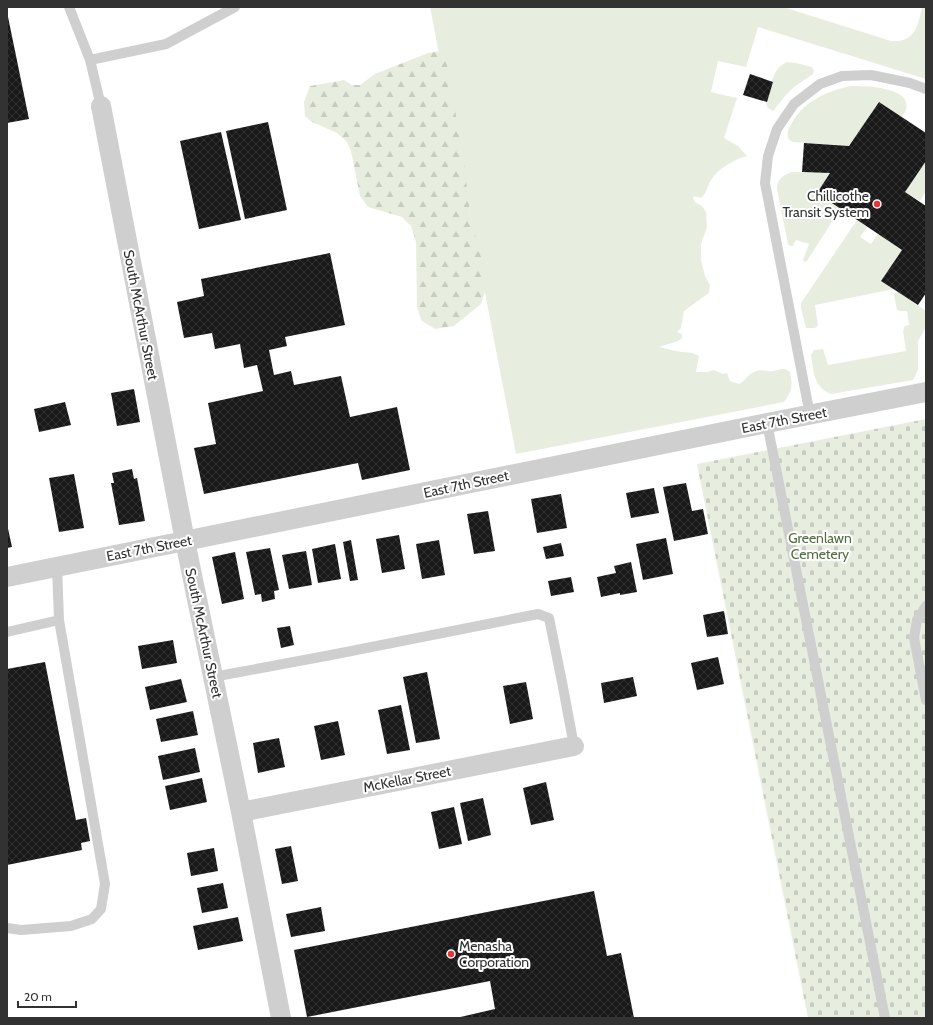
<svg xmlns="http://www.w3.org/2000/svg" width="933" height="1025" viewBox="0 0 933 1025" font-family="Cabin,sans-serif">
<defs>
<pattern id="forest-firs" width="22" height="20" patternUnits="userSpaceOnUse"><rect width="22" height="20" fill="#e7eee0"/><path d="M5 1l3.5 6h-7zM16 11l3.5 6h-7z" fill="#c7cdc1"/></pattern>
<pattern id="cemetery-stones" width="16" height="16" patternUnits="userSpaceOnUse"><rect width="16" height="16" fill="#e7eee0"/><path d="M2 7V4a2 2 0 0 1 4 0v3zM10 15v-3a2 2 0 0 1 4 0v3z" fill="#c7cdc1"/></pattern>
<pattern id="building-cross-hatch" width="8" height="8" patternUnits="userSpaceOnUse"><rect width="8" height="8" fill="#191919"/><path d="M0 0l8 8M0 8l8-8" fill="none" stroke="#323232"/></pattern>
</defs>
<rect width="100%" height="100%" fill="#fff"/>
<path fill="#e7eee0" d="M430,7H783L891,41C915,43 918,26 922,7H926V79L758,27L746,67L718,61L711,92L737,98L724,138L738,146L747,156C733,160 715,170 709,184C706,190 707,192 701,198L694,196L693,198L695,202L702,206L706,212L707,227L701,244V260L705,276L710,285L709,293L684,311L681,328L677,332L682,334V338L678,341L659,347C665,348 670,350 676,351C685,353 692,351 699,356L696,372H707L714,370L723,374L727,373L730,381L739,384C745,381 748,374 754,372C761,368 766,372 773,371C780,370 783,366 790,372C793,386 792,391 784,402L516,454Z
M787,62L796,63L812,67L814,71L813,74L794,87L785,96L773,111L767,107L766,103C770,90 772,67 787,62Z
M852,86C870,86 922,88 902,117L879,102L849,146L793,142L789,140C786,134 788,130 791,125C801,102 829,90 852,86Z
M926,161V191L920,201L905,192Z
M792,172L830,173L817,193L840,209L807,261L805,262L803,260L809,244L796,240L793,246H790L788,244L777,189C777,179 783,175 792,172Z
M857,220L867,227L860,237L871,244L878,234L902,250L881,281L894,289L815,305L818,325L815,328H806L801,308V303Z
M899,292L926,311V327L918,341V370L913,380L831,394C813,386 814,372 811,355L814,350L823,349L828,365L906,351L903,331L905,326L909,325L907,311H900L897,310L894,295L895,293Z"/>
<path fill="url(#forest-firs)" d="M442,51L445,55L463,154L470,215L486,276L485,291L481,304L454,326L435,329L421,320L417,307L416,242L411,226L402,217L368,207L360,196L351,151L347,142L337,133L312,122L305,116L304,102L310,86L344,80L352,85H360L375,74L428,53Z"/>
<path fill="url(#cemetery-stones)" d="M926,419V1018H808L697,464Z"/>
<path fill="url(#building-cross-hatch)" d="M7,12L29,119L7,123Z
M750,74L773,82L767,102L743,95Z
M879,102L926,133V161L905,192L926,206V293L918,305L881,281L902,250L817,193L830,173L802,172L804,143L849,146Z
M268,122L287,210L245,219L226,131Z
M221,132L241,220L199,229L180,141Z
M330,253L345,325L285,337L287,346L269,350L274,375L291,371L294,385L341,376L350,417L397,407L410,470L362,480L358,463L204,494L194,448L216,444L208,403L263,391L257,365L244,368L240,344L215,349L212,333L184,338L177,302L204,296L201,279Z
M134,389L140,422L117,426L111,393Z
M65,402L71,425L39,432L34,409Z
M132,469L134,479L137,478L145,521L119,525L111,483H114L112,473Z
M74,474L84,528L59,532L49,478Z
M686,483L692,511L703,509L708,534L674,541L663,487Z
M654,488L659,513L631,518L626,493Z
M561,494L567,528L537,533L531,499Z
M488,511L495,551L474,554L467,514Z
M7,524L12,547L7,548Z
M399,535L405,569L382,573L376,539Z
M666,538L673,574L643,580L636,544Z
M351,540L358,580L350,581L343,542Z
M439,540L445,575L422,579L416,544Z
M561,543L564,556L546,559L543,547Z
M335,544L341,579L318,583L312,549Z
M270,548L279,590L274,591L275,599L262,602L261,594L255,595L246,552Z
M306,551L312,585L289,589L282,555Z
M235,552L244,599L222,604L212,557Z
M631,562L637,592L620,595V593L601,597L597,577L616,573L614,566Z
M571,577L574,592L551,596L548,581Z
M724,611L728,634L707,637L703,615Z
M290,626L294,645L281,648L277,628Z
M173,640L177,663L142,669L138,646Z
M718,657L724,684L697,690L691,663Z
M45,662L76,820L86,818L90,841L81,843L82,850L7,865V669Z
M427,672L440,739L416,743L403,677Z
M633,677L637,696L604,703L601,683Z
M181,679L187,702L150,710L145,687Z
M526,682L533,719L510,724L503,686Z
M401,705L410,750L387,754L378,710Z
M193,711L198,735L161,742L156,719Z
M338,721L345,755L321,760L314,726Z
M279,738L285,767L258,773L253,743Z
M195,748L200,772L163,780L158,756Z
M202,778L207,802L170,810L165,786Z
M546,782L554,820L531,825L523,788Z
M483,798L491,835L468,841L460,803Z
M454,807L462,844L439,849L431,812Z
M291,846L298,881L282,884L275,849Z
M214,848L218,871L191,876L187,853Z
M223,883L228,908L202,913L197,888Z
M594,891L607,956L621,953L634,1018H456L495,1009L490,981L307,1017L294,950Z
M321,907L325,931L291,937L286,914Z
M238,917L243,941L198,950L193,926Z"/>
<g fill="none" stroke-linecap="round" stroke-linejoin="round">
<path stroke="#cfcfcf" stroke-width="10" d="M69,7L90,60L101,106
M90,60L166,44L235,7
M810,415L765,183L768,156L777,129L794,104L820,84L842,76L871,75L910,83L926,89
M767,423L885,1018
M926,606L917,620L914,638L926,700
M7,632L59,620
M213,677L331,655L538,614L549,618L562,682L574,746
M7,928L21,930L71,926L92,919L101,909L105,884L59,620L57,566"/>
<path stroke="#cfcfcf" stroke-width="20" d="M101,106L185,541L241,812L281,1018
M7,577L767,423L926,392
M241,812L574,746"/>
</g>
<g fill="#e83535" stroke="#fff" stroke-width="1.5">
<circle cx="877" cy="204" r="4"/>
<circle cx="451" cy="954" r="4"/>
</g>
<g text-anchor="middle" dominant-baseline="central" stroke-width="4" stroke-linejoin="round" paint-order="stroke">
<g font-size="14" fill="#323232" stroke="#fff" text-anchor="end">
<text x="869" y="196">Chillicothe<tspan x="869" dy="16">Transit System</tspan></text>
<text x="459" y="946" text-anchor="start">Menasha<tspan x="459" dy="16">Corporation</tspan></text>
</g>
<g font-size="14" fill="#323232" stroke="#fff">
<text transform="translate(141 315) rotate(79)">South McArthur Street</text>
<text transform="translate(784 420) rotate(-11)">East 7th Street</text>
<text transform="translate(466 484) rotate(-12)">East 7th Street</text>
<text transform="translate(149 548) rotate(-11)">East 7th Street</text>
<text transform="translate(204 633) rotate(78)">South McArthur Street</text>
<text transform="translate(407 779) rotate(-11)">McKellar Street</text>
</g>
<g font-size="14" fill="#516f3e" stroke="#fff">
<text x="820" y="538">Greenlawn<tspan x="820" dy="16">Cemetery</tspan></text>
</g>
</g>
<rect width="933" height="1025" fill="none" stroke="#323232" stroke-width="16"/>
<path d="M18 1001v6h58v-6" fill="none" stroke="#323232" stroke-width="2"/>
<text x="24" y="1001" font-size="12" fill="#323232" stroke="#ffffff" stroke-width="3" paint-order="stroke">20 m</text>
</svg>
